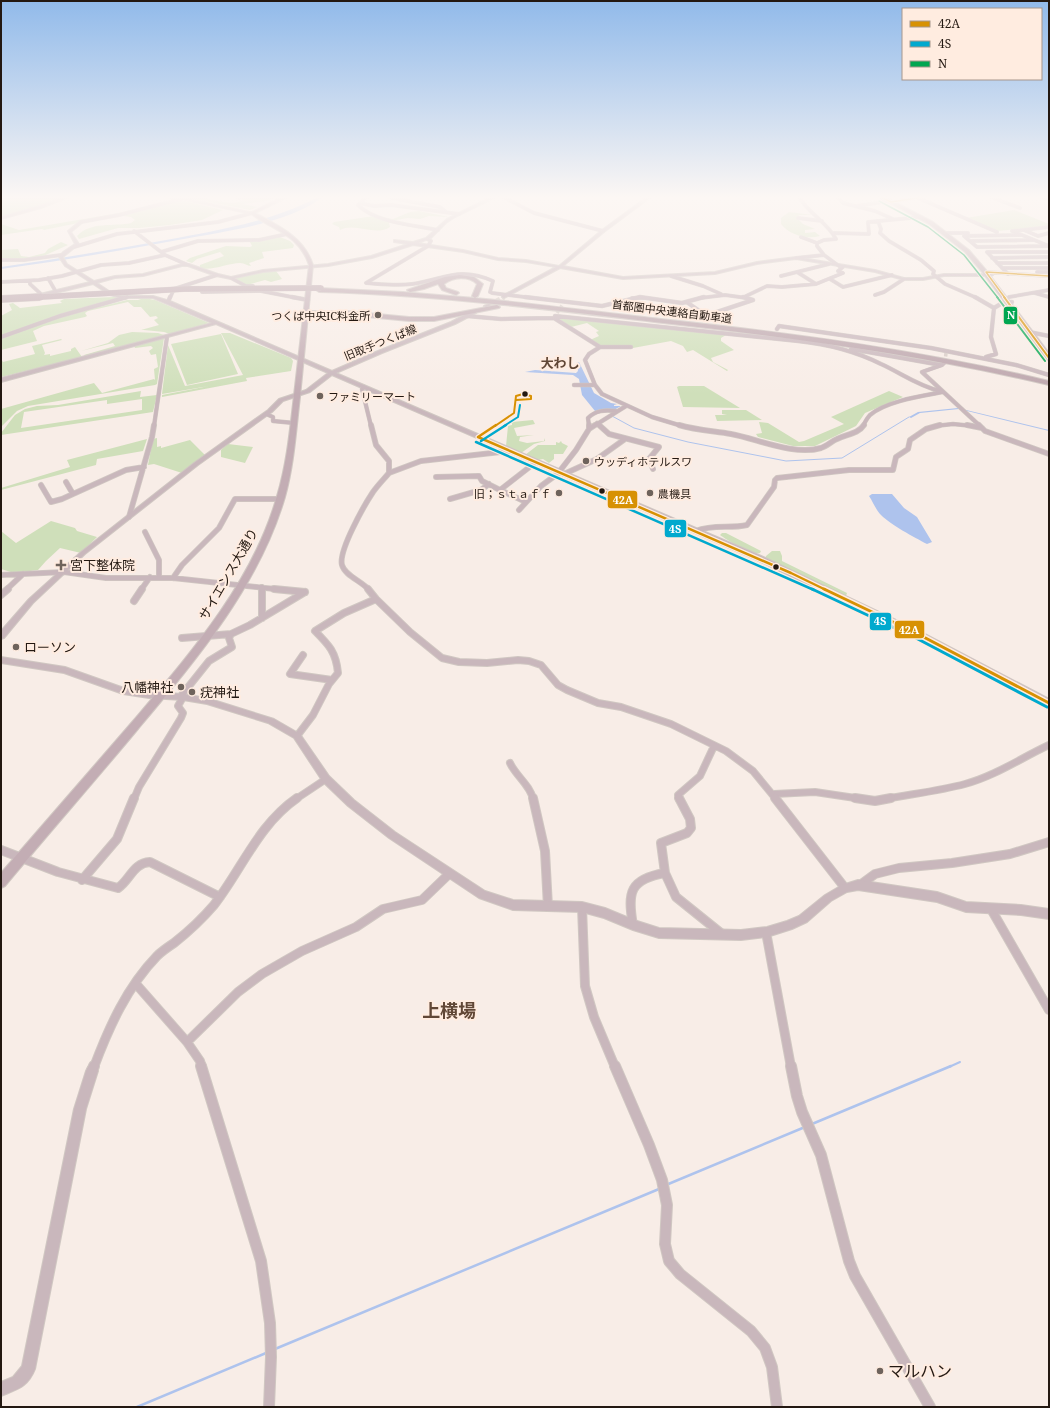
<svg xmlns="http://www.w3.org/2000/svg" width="1050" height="1408" viewBox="0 0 1050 1408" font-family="'Noto Serif','Noto Sans JP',serif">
<rect width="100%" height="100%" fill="#f8ede7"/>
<path fill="#cfdfba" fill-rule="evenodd" d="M1,197H72L1,218Z
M171,197C180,197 190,196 199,197C212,199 229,206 242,201V198L244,197H279L266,201L243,204L257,207L250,210L194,199L184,201L223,210L202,220L170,225L139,228H118L79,239L77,236C91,221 113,227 131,223L135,220L131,217L117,215L44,230L42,229L1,235V224L19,230L119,213L171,200L168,198Z
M1014,210L1049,224V226L998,231L966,218Z
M419,211L449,217L429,216L420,219L408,218L396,220L389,223L390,227C375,237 356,222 340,230L339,227L332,224L334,222L374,216L393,219L410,212Z
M789,212L813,215H798L802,218L798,219L803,224L815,229L805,230V233L815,232L820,236C806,240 790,235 781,224V218Z
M280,237L290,241L294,245L293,248L262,252L264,258L249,263L251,266C247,266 245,263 240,263C228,263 213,271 200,268V265L224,256L220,252L197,259L192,263L186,261L190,258L226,246L250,247L252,246L250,242H251Z
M61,242L68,245L39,258L1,259V250L18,249L21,256L29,257L45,253L48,249Z
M269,271H276L282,279L271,282L265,280L247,285L233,278Z
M114,297L125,298L55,317L1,336V316L12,310L9,304L13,303L20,308L62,303L60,301L64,299Z
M144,298L155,300L209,323L170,334L164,332L144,330H141L159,325L154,320L158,318L156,316L150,317L141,307H134L128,302L88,311L85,313L87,316L85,317L44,326L33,331L37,341L1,350V339L8,336L67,315L127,300H138Z
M558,318L726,335L721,338V341L734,350L711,358L713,362L728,370L727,371L693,350L687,352L683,346L671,341L633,348L599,346L590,340L599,336L596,332L599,331L587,323L571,327Z
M132,332L158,333L164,335L85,356L84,355L115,346L113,343L81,351L108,343L119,335Z
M221,333H230L291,358L293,361L291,371L246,378L247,381L162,397V395L209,386L162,394L168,345L185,386L243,375Z
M221,334L238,374L187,385L171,344Z
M164,338L157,384L155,385L28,406L17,411L1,427V409L94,383L102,393L154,379L155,380L154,369L158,367L156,354L151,355L149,351L153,348L151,346L135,348L134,346Z
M61,339L62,340L42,345L45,353L44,355L50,354V356L71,351V349L75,347L82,357L1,377V359L3,362L35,354L32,346Z
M679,386H704L740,408L683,407L677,387Z
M141,391L140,397L157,395L153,412L1,435V433L15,415L25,409L37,406L58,405ZM142,399V410L21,428L24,412L107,400V404Z
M889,391L903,397L865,413L856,426L815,446H793L758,437L756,434L762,433L759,422L768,423L799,442L804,441L844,424L831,417Z
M722,410H746L762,420L717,421L715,415H727L722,414Z
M533,420L535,424L514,428L517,436L534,435L520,437L519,441L527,443L544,441V438L545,441L534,444L521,453L506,446L508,426L512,425V422Z
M157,438V447L161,446V448L190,440L205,455L182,473L154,464L148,465L153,439Z
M147,439L143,451L97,459L96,465L1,490V488L70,467L67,460Z
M561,441L562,443L568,446L563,454H554V459L549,463L543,459L538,460L525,455L538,445H556V442L559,443Z
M228,444L253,447L245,463L221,457V450Z
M51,521L75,528L77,531L97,537L81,553L60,548L46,561L38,570L14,573L1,569V531L16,543Z
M722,533H726L761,551L760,553C752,556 727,540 720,535Z
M772,551H780L782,556V561L847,593L846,596L765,559L766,556Z"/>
<path fill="#aec3ed" d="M579,362L594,393L611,403L617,404L614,405V406H621L614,410L595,411L582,395L579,379L573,375L525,372L535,370L576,373L578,371L576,363Z
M958,408L1049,430V431L959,409L920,413L911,418L909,417L918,412Z
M872,494H892L904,508L917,517L932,542L927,544C914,537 891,525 881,515C876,510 873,502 869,496Z"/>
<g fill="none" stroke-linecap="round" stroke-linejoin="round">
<path stroke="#aec3ed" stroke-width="1" d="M612,416L634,428L688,442L786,461L842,458L909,417"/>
<path stroke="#aec3ed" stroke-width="2" d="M949,1067L960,1062"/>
<path stroke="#aec3ed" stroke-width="2.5" d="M812,1124L951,1066
M666,1185L805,1127
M275,1349L659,1189
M137,1407L266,1353"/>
<path fill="#aec3ed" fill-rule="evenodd" d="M318,197H323C287,224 222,232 178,240C119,251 60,261 1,269V267C56,259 111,250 166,240C218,230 271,222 318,197Z"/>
<path stroke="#d8cdc7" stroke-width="3.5" stroke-dasharray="3.5 2" stroke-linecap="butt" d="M557,313L563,304
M945,362L946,353"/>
<path stroke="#d8cdc7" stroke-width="4" stroke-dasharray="4 2" stroke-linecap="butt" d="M502,298L504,297"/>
<path stroke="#d8cdc7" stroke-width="5" stroke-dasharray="5 2.5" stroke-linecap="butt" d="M489,305L504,297"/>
<g stroke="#d0c7c2" stroke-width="4">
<path id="minor-far5" d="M237,197L239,198
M367,197L358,205C376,223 414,225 438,230
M503,197L534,213L603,231
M799,197C809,214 827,222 836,239L824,240L817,243L801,237
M838,197L843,203L875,211L893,219
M991,197L1020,208
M392,198L440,207L445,211
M918,198L997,232
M360,203L374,206L391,205L459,214
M857,206L889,201
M798,218L822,221
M878,221L881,229L880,233L889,241L921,260L934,271L933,274L945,284L977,298
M81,222L119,215L189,197
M1024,230L1038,236L1049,233
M134,231L165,255L188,265
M1012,231L1049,246L977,247L964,236L1021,235
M1013,231L1049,227
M834,233L869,234L868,222L921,217
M947,233H968
M970,241L1032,240
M74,247L117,234L218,222L252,213
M161,252L198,241L259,240L287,234
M824,255L839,266
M796,258L824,255L817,246V243
M992,258L1049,257
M1,260H24L61,255
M997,263H1049
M1002,268H1049
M797,272L816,284
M1037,272H1049
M1008,274L987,252H1049
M671,276L703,286L721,294
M781,276L829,264
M48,278L56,292
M231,278L246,286H253
M830,279L843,287L892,275
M30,281V284L42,295
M1,282L39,280L62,276L101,265L129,263L165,255
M366,283C381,284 397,286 412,284C445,279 459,266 493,281L490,292L492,293L533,298
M366,283L428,246L431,241L427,239
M202,292L261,291L297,298
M1035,293L1049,297
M875,295L884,292L904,279
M744,297L767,286L782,287L816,284L843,273L838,271L843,267
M1009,297L1049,290
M124,298L127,297
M170,298L174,289L217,275
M632,298H646
M700,298L725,295L747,298"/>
</g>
<g stroke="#d0c7c2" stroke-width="4.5">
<path id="minor-far4" d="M292,297L308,300
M525,297L602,306L640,297L682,303L704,297
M975,297L994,308
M168,302L170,297
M688,303L704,314L708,315L753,300L743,297
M994,308L1004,302H1012
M467,316L501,319L554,318L600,347L589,354L585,360L595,385L602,394L652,417L682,426
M555,316L798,341C827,344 855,351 881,364C901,373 918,386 940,391
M777,329L779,326L931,348L1016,365L1049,375
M1029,332L1049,336
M1,337L60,316L127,297
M600,347H631
M851,349L941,365
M986,357L996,354L991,337L994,308
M945,362L942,365L922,372L980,426
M574,385H595
M364,387L362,389L371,426
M266,414L273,417V421L294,423
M597,423L600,426
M154,426L167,337
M589,426L588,418C596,410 605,410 616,411
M594,426L626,406
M863,426C865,422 867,418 870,415C886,401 922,396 943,392
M935,426L953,424L973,426"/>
</g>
<g stroke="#d0c7c2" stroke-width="6">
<path id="minor-far3" d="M589,425V429
M599,425L609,434L659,447L649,459L653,469
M679,425C696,430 713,431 731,434C758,439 794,456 821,448C827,446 832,441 837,439C847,434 858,434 864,425
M967,425L982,428
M979,425L985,431L1049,454
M559,472L576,450L589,429L595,425
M389,473L421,461L510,451
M564,474L597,459L625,439
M436,477L479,476L482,481L500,490
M66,482L73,494
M41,485L51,502L62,499L126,470L144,467
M450,499L481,490L489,484
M526,502L500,490L536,462
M519,510L541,486L560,472
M129,517L152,437L154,425
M696,531C713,524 730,529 747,525L774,487L775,480L777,478L849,470H893L896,457L908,449L910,440L926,429L940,425
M145,532L159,560V577
M1,575L64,572L106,578H173L284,590
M173,578L182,565L219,528L235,499H281
M6,590L23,574
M141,590L150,577
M262,590V587
M369,590C362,581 345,576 342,565C338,551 365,504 373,492C378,485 384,479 389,473V461L376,445L371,425"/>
</g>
<g stroke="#d0c7c2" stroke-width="8">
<path id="minor-far2" d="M262,589V618
M274,589L305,592
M368,589L376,599L410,632L442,658L459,662L487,663L518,660L529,661L541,665L558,685L567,690L598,703L621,707L671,724L726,751L753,771L776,799
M1,595L8,589
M134,601L142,589
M182,638L231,634
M303,655L290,674L332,680
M181,696L209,661L232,647L229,638L231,634L250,625L305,592
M297,736L313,715L329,684L338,673C336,652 329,645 315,631L344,613L376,599
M510,763C516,776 530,785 533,799
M774,794L815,792L862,799
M134,799L139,787L181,718L183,713L178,706L183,697
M296,799L326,779
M679,799L678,795L700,776L714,746
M885,799C911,794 939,791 965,784C995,776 1021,758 1049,745"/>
</g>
<g stroke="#d0c7c2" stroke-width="10">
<path id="minor-far1" d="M533,798L545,851L548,907
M679,798L690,819L691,828L687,833L661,843L665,873L676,897L722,934
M775,798L845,888
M855,798L875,801L891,798
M1,850L58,872L118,888C130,880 133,863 150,862L220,897
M82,880L117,839L134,798
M860,885L875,874L899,868L952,863L1010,854L1049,842
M582,907L585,986L594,1017L615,1067
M991,909L1049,1010
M633,925C627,892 630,879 665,873
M766,932L791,1067
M136,984L187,1042L200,1061L202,1067
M187,1042L238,992L262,974L302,951L356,927L383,909L422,900L449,874
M94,1067C109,1027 127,987 157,956C162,951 168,947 174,943C188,932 202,919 214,905C242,869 258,825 297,798"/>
</g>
<g stroke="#d0c7c2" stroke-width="12">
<path id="minor" d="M201,1066L261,1261L270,1323L271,1357L269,1407
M615,1066L649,1145L662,1180L667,1205L665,1244L669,1261L680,1274L751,1331L765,1348L772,1367L777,1407
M791,1066L797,1096L802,1112L821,1155L849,1261L855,1276L930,1407
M92,1071L94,1066"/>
</g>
<g stroke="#d0c7c2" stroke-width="2">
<path id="tertiary" d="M64,197H69L41,208L1,219V217L39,206Z
M171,197H179L254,213L252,214Z
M491,197H496L455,217L446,223L431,238L418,243L463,250L498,258L526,260L559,266L602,230L647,197H651L604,232L563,266L623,277L715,272L757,262L796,257L875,270L904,278H923L944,274H991L993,275L991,276H944L923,280H904L875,272L796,259L757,264L715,274L623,279L560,268L504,298L502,297V296L556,267L526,262L498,260L463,252L413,245L372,258L328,266L263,272L231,279L216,276L188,266H182L143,276L115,278L97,283L112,293L121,296H153L170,301L332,371L378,351L451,322L472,311H476V313L455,324L382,353L336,373L761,556L919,631L1049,699V706L913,635L757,560L332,375L310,392L283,401L272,412L198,465L85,554L33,603L4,638L1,639V631L29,599L81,552L194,463L268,410L279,399L306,390L328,373L216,324L1,382V378L212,323L153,298H121L110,295L93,284L56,293L40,296V294L90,282L65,266L59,257L63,252L75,244L68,231L80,221L83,222L71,232L79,244L63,257L67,264L94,281L115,276L143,274L182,264H189L218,274L231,277L263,270L328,264L371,256L408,244L394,242V240L413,242L426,238L447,219Z
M916,197H925L891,203L889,202Z
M1040,197L1049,198V200L1041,198Z
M986,271L1049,275V277L985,273Z
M489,304L491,305L486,307L484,306Z
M1,657L65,667L124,688L149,692L183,694L207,698L274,719L300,734L329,776L354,800L395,832L485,891L513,900L582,902L605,908L634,920L659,928L741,930L767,927L787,921L799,916L825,895L842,885L858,880L937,892L966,902L1021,905L1049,909V919L1021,915L966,912L937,902L858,890L847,892L831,901L807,922L792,929L767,937L741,940L659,938L633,930L604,918L582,912L513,910L479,898L389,838L348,806L323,782L294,738L268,723L207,704L183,700L149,698L123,694L64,673L1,663Z
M92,1065L96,1067L98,1071L86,1109L35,1369C28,1387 18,1389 1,1396V1382L13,1377L22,1366L74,1109L86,1071L88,1067Z"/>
</g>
<g stroke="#d0c7c2" stroke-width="2">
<path id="primary" d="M282,197H288L255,213C279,226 304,237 313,265C309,309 304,353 300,397C296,431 294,465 285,497C259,586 196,660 138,729C94,782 49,833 5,886L1,888V873C45,822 89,772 133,721C190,654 253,582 277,496C287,463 290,429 294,395C299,352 304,308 309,265C298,233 273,231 250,213Z"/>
</g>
<g stroke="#d0c7c2" stroke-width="2">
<path id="trunk" d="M879,197H885L933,222L969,250L986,270L1049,353V360L1047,359L982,272L965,252L929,224Z"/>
</g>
<g stroke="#d0c7c2" stroke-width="2">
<path id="motorway" d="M460,275L474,277L483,284L478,296L475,298C537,304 599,312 661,319C792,333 921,350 1049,381V385C919,354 787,337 654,322C543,309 432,295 319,292L316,290L319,288L403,292L475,298L472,296L477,284C468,276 454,277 444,284L446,288L458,292L459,293L456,295L442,290L438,284L424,289L410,292L407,290L445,277Z
M497,305L500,307L499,308L434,321H409L346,315H306L303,313L306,311H346L409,317H434Z"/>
</g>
<use href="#minor-far5" stroke="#c9b7bc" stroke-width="3"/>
<use href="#minor-far4" stroke="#c9b7bc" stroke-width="3.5"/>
<use href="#minor-far3" stroke="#c9b7bc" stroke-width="4.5"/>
<use href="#minor-far2" stroke="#c9b7bc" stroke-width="6"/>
<use href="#minor-far1" stroke="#c9b7bc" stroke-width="8"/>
<use href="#minor" stroke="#c9b7bc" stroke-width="10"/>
<use href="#tertiary" fill="#c9b7bc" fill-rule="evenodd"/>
<use href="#primary" fill="#c3adb4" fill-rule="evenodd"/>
<use href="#trunk" fill="#c0aab0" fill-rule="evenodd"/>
<use href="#motorway" fill="#bda6ad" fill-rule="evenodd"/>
<g stroke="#d0c7c2" stroke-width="6" stroke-linecap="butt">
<path id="motorway-bridge-far1" d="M22,298L184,289L321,288"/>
</g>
<g stroke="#d0c7c2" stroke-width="8" stroke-linecap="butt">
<path id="motorway-bridge" d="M1,299L40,297"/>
</g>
<use href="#motorway-bridge-far1" stroke="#bda6ad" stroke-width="5.5"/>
<use href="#motorway-bridge" stroke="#bda6ad" stroke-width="7"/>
<g stroke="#ffece0" stroke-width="3">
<path id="bus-1-far3" d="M881,197L891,202L922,197
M986,272L1005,298
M986,272L1049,276"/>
</g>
<g stroke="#ffece0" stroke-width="4">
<path id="bus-1-far2" d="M1004,297L1049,358
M495,426L514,413L516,396L523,394L531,396V399L516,400"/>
</g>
<g stroke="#ffece0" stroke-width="5">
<path id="bus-1-far1" d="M478,437L791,573L826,590
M478,437L496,425"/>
</g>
<g stroke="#ffece0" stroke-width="6">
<path id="bus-1" d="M824,589L916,633L1049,703"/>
</g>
<g stroke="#ffece0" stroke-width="4">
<path id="bus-2-far2" d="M504,426L518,417L520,405"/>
</g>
<g stroke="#ffece0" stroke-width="5">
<path id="bus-2-far1" d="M481,441L506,425
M476,442L814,590"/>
</g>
<g stroke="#ffece0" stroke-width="6">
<path id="bus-2" d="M812,589L914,637L1047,707"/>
</g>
<g stroke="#ffece0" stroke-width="3">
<path id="bus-3-far1" d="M879,201L928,227L964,255L998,298"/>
</g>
<g stroke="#ffece0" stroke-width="4">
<path id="bus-3" d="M997,297L1045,361"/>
</g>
<use href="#bus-1-far3" stroke="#d79103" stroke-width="1.5"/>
<use href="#bus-1-far2" stroke="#d79103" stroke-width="2"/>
<use href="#bus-1-far1" stroke="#d79103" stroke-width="2.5"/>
<use href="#bus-1" stroke="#d79103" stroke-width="3"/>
<use href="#bus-2-far2" stroke="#00a9ce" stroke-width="2"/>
<use href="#bus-2-far1" stroke="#00a9ce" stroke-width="2.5"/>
<use href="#bus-2" stroke="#00a9ce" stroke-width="3"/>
<use href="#bus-3-far1" stroke="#00a651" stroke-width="1.5"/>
<use href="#bus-3" stroke="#00a651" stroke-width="2"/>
</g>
<linearGradient id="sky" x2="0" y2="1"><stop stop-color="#91baea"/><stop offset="0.5" stop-color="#fcf7f4"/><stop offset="1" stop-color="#fcf7f4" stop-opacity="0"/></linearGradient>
<rect width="1050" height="394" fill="url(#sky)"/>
<g fill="#6e635c" stroke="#ffece0" stroke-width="1.5">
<circle cx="378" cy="315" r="4"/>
<circle cx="320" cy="396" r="4"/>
<circle cx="586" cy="461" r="4"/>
<circle cx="559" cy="493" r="4"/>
<circle cx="650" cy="493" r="4"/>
<path d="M59 559h4v4h4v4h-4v4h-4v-4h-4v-4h4z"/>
<circle cx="16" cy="647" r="4"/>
<circle cx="181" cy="687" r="4"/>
<circle cx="192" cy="692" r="4"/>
<circle cx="880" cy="1371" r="4"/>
</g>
<g fill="#231811" stroke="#ffece0" stroke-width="1.5">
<circle cx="525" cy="394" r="3.5"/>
<circle cx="602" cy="491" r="3.5"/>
<circle cx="776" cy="567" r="3.5"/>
</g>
<g text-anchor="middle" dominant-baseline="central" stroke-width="4" stroke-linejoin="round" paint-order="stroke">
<g font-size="11" fill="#231811" stroke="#ffece0">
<text transform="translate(672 311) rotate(7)">首都圏中央連絡自動車道</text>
<text transform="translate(380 342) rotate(-22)">旧取手つくば線</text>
</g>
<g font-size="11" fill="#231811" stroke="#ffece0" text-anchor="start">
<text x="370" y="315" text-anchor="end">つくば中央IC料金所</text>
<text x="328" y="396">ファミリーマート</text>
<text x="594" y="461">ウッディホテルスワ</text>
<text x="551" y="493" text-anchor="end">旧；ｓｔａｆｆ</text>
<text x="658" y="493">農機具</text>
</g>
<g font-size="13" font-weight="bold" fill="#614736" stroke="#ffece0">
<text x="560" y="363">大わし</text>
</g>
<g font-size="13" fill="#231811" stroke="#ffece0" text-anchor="start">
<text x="70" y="565">宮下整体院</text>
<text x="24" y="647">ローソン</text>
<text x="173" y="687" text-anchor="end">八幡神社</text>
<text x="200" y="692">疣神社</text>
</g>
<g font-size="13" fill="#231811" stroke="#ffece0">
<text transform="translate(228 574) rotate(-60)">サイエンス大通り</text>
</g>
<g font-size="16" fill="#231811" stroke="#ffece0" text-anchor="start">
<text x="888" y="1371">マルハン</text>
</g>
<g font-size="18" font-weight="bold" fill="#614736" stroke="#ffece0">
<text x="449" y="1010">上横場</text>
</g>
</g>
<g stroke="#ffece0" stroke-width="1.5">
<rect x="1003" y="306" width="15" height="19" rx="4" fill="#00a651"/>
<rect x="607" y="490" width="31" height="19" rx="4" fill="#d79103"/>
<rect x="664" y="519" width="23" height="19" rx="4" fill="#00a9ce"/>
<rect x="869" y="612" width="23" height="19" rx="4" fill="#00a9ce"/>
<rect x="894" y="620" width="31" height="19" rx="4" fill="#d79103"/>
</g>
<g font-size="11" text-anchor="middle" font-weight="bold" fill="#fff">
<text x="1011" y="319">N</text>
<text x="623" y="504">42A</text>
<text x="675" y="533">4S</text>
<text x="880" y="625">4S</text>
<text x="909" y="634">42A</text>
</g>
<rect width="1050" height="1408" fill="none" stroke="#231811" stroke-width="4"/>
<rect x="902" y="8" width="140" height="72" fill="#ffece0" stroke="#a7978d"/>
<rect x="910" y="21" width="20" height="6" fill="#d79103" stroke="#a7978d"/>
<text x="938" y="28" font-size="12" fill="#231811">42A</text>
<rect x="910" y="41" width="20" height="6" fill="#00a9ce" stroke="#a7978d"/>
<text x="938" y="48" font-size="12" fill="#231811">4S</text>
<rect x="910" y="61" width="20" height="6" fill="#00a651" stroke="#a7978d"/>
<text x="938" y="68" font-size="12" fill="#231811">N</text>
</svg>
